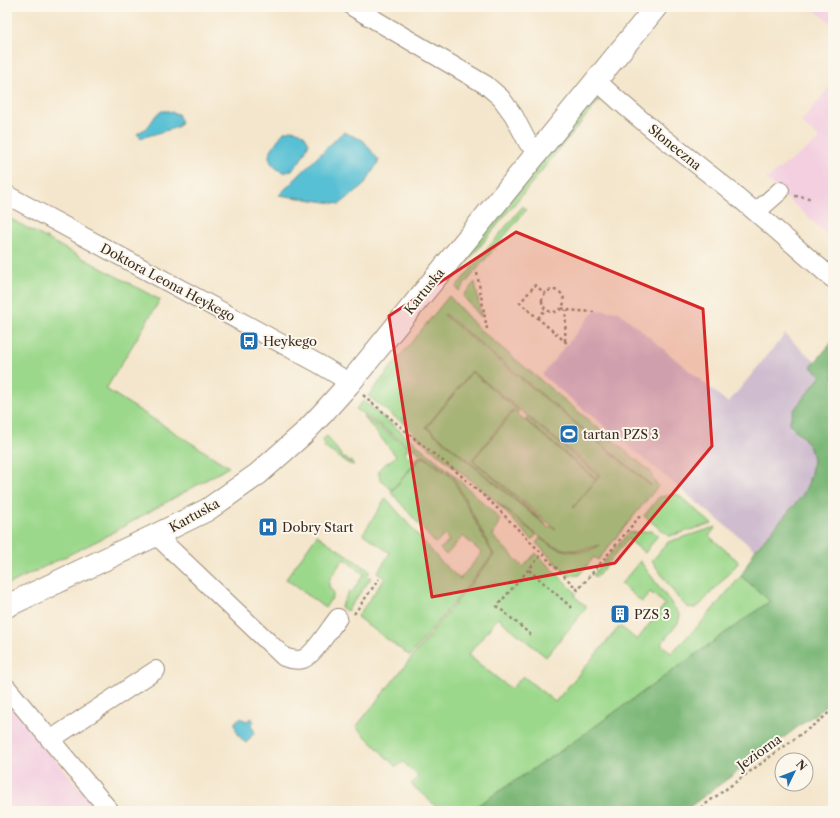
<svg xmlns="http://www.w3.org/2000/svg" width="840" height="818" viewBox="0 0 840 818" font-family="'Libre Caslon Text',serif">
<rect width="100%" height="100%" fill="#fbf7ec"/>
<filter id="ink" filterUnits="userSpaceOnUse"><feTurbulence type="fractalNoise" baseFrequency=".025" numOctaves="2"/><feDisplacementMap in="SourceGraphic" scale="8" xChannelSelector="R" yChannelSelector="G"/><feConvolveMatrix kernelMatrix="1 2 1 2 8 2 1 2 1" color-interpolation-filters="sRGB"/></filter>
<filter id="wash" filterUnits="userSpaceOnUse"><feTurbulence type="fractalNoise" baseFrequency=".012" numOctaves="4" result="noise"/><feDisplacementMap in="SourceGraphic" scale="16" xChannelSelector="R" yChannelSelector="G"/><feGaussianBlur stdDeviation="0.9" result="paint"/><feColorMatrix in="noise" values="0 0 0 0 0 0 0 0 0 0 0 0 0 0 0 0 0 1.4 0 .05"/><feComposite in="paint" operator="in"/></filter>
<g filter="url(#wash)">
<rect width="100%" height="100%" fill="#f4e6cc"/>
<path fill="#f3cfe0" d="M810,7H833V24Z
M833,83V240L766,179L820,139L801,122Z
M7,701L62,767L98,811H7Z"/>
<path fill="#cfbdcf" d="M595,310L619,312L728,403L785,334L804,352L816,361L811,367L822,376L793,411L789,424L804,438L810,448L813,459L812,469L808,484L802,496L755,550L542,375Z"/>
<path fill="#9cd88c" stroke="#6c8155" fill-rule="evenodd" d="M596,99H600L450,283L448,281L447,277L591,101Z
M523,206L526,210L459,291L456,287Z
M7,217L160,300L106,389L229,467L101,539L7,585Z
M475,282L481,317L463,296Z
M449,296L479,329L652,473V478L658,486L598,560L594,557L579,575L569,576L536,543L540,538C556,552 583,557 600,545C579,552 564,553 545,541L417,437L411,431L402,417L405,425L368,396ZM445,314L651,485V486L444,315ZM472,371L600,475L573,508L596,480L514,411L473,460L556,529L551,526L549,528L426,427Z
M472,372L519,411L517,413L513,410L472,460L546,523L545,524L427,427Z
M363,401L453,474L500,519L493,536L523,567L536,553L576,593L574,596L587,607L546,657L498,618L468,655L511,689L523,676L555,702L620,626L637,640L665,604L650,592L642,602L621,584L640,561L680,615L678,623L661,644L671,653L701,623L741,576L770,601L562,750L469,811H441L411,784L418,777L403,762L396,767L356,727C402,669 448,613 494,555L453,476L356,409Z
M363,416L408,447L405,454L415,461L419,455L421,456L392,490C385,484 373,475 382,466C387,463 392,460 396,456Z
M527,417L599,476L596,479L525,419Z
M327,436L344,459L346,458L349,462L351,461L354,465L349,464L324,447L326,445L322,440Z
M422,456L452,477L493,555L410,656L357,617L385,578L377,573L390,553L363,534L386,498L441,562L460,579L482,553L463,536L446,555L440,549L449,541L445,535L435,543L391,492Z
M677,494L712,524L669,536L644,516L659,497Z
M496,502L536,535L532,540Z
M716,527L709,536L739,562L700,605L695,608L687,607L678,598L652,561L668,542Z
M652,531L658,535L645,553L628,539L596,578L593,575L628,533Z
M317,535L370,571L367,575L371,578L347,611L341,607L349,591L352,592L364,574L344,559C341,562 338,566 336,570C329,579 325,584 334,593L331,600H330L325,608L286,579Z"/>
<path fill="#7db878" stroke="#5c714b" d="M833,341V698L818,712L684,811H469L562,750L770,601L741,576L755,550L802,496L808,484L812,469L813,459L810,448L804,438L789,424L793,411L821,376L811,367Z"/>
<path fill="#58c0d4" stroke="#4a7579" d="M162,111H168L178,114L181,122L178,127L141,138L137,134L138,133L145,129L150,124L156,115Z
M291,130C302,131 304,134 309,143C304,155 291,184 275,167C272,165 269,160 269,156C270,149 279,138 284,132Z
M343,132L363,140L379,161L364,185L340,204L279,195Z
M240,718L247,721L251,718L254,722L251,725L255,732L246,743C240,739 234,729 235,722Z"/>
</g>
<g filter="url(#ink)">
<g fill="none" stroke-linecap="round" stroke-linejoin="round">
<g stroke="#988875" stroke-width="20">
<path id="minor" d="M353,7L486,85L501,98L514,116L528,143L538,151
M596,80C637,119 683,153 727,188C763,218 798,249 833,279
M7,195L319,364L339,376L349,384
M756,212L780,191
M156,535L284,657C290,659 297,661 303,659C314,655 330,628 338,618
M7,688L110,811
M50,740L156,670"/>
</g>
<g stroke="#988875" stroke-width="24">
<path id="major" d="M7,606L156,535L207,510L258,474L303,434L323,413L349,384L656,7"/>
</g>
<path stroke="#988875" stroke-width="2.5" stroke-dasharray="3 3" stroke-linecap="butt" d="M795,196L805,197L812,199
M477,273L487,329
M542 301a11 11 0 1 1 22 0a11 11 0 1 1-22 0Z
M546,294L535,285L520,303L568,344
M562,308L566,310L594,312
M538,318L546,309
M565,341L566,310
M363,395L421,444L457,472L493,504L578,590L640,516
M529,570L572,608
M354,614L379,579
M531,635L497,606L542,554
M696,811L823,718L833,709"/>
<use href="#minor" stroke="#fff" stroke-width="18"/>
<use href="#major" stroke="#fff" stroke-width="22"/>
</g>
</g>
<path fill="#d62828" fill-opacity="0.2" stroke="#d62828" stroke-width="3" stroke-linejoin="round" d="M516,232L703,309L712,446L615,563L432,597L389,316Z"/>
<defs>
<g id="bus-square" transform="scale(1)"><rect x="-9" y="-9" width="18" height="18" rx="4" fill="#1f6fb2" stroke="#fbf7ec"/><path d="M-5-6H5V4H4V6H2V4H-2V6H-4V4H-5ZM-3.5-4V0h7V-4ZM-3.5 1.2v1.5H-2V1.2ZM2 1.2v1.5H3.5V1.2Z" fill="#fff"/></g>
<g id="stadium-square" transform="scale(1)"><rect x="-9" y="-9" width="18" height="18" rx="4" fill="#1f6fb2" stroke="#fbf7ec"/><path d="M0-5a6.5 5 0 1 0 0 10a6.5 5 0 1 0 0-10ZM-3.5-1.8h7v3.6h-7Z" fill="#fff"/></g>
<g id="hospital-square" transform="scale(1)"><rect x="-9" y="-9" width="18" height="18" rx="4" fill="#1f6fb2" stroke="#fbf7ec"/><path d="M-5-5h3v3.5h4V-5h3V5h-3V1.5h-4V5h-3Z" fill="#fff"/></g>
<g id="building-square" transform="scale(1)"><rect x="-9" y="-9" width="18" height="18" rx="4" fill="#1f6fb2" stroke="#fbf7ec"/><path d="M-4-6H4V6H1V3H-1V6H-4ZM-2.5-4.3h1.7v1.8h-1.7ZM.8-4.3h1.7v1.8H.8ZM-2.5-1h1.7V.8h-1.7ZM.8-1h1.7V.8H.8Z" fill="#fff"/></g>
</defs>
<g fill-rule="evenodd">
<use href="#bus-square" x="249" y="341"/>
<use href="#stadium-square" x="569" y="434"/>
<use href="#hospital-square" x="268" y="527"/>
<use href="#building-square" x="620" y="614"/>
</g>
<g text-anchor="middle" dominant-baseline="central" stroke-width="4" stroke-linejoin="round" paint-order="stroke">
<g font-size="13" fill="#3b2a1e" stroke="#fbf7ec">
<text transform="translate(675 147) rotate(39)">Słoneczna</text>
<text transform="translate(168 282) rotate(28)">Doktora Leona Heykego</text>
<text transform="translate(424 291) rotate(-51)">Kartuska</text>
<text transform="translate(194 515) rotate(-29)">Kartuska</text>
<text transform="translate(759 752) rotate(-36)">Jeziorna</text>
</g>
<g font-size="13" fill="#3b2a1e" stroke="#fbf7ec" text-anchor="start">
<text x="263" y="341">Heykego</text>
<text x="583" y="434">tartan PZS 3</text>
<text x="282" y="527">Dobry Start</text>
<text x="634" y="614">PZS 3</text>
</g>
</g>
<rect width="840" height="818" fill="none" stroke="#fbf7ec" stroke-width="24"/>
<g transform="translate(794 772) rotate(47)"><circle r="19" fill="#fbf7ec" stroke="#aea59a"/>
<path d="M0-3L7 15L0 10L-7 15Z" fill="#1f6fb2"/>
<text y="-6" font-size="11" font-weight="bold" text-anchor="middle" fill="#3b2a1e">N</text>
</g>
</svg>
